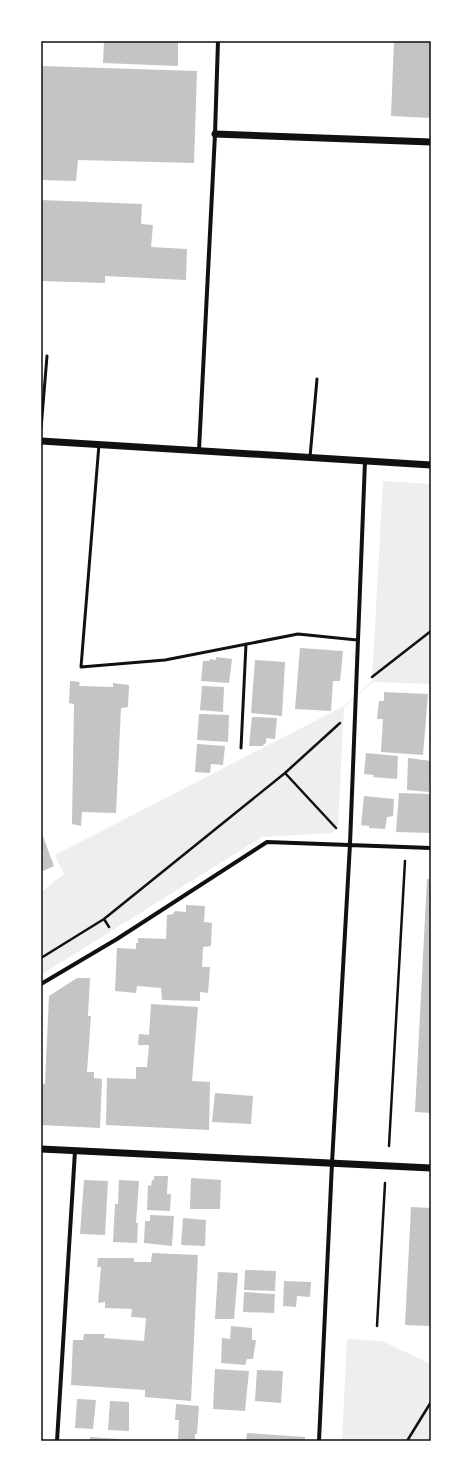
<svg xmlns="http://www.w3.org/2000/svg" width="472" height="1482" viewBox="0 0 472 1482" font-family="Barlow,sans-serif">
<rect width="100%" height="100%" fill="#fff"/>
<path fill="#eee" d="M383,481L431,484V684L373,682L344,707L338,826L332,833L262,837L41,975V892L64,874L55,855L344,706L372,681Z
M347,1339L382,1341L431,1364V1441H342Z"/>
<path fill="#c4c4c4" d="M104,41H178V66L103,63Z
M394,41H431V118L391,116Z
M41,66L197,71L194,163L78,160L76,181L41,180Z
M41,200L142,204L141,224L153,225L151,247L187,249L186,280L105,276V283L41,281Z
M300,648L343,651L340,681H333L331,711L295,709Z
M216,657L232,659L229,683L201,681L203,661H209L210,659L216,660Z
M255,660L285,662L282,716L251,713Z
M70,681L80,682L79,686L113,687V683L129,685L128,707L121,708L116,813L82,812L81,826L72,824L74,704L69,703Z
M202,686L224,687L223,712L200,710Z
M384,692L428,694L423,755L381,752L383,719H377L379,701H384Z
M199,714L229,715L228,742L197,740Z
M252,717L277,718L275,739L266,738V743L262,746H249Z
M197,744L225,746L223,765L211,764L210,773L195,772Z
M366,753L398,756L397,779L373,777L374,775L364,774Z
M408,758L431,761L429,792L407,790Z
M399,793L431,794V833L396,832Z
M364,796L394,799L393,816L387,817L385,829L369,828V826L361,825Z
M41,831L54,866L41,872Z
M427,879H431V1113L415,1112Z
M186,905L205,906L204,922L212,923L211,946L203,947L202,967H210L208,993L200,992V1001L162,1000L161,988L137,986L136,993L115,991L117,948L136,949V943H138V938L166,939L167,915L173,914L175,911L186,912Z
M77,978H90L88,1016H91L87,1072H94V1078L102,1079L100,1128L41,1125V1083L45,1084L49,996Z
M151,1004L198,1007L192,1081L210,1082L209,1130L106,1125L107,1078L136,1079V1067H147L149,1045H138L139,1034L149,1035Z
M215,1093L253,1096L251,1124L212,1122Z
M154,1176H168L167,1194H171L170,1211L147,1210L148,1185L151,1186L152,1180H154Z
M191,1178L221,1180L220,1209H190Z
M84,1180L108,1181L105,1235L80,1234Z
M119,1180L139,1181L136,1223H138L137,1243L113,1242L115,1204H118Z
M411,1207L431,1208V1326L405,1325Z
M150,1215L174,1216L172,1246L144,1243L145,1221H150Z
M183,1218L206,1220L205,1246L181,1245Z
M152,1253L198,1255L191,1401L145,1397V1390L71,1385L73,1340H83L84,1334H105L104,1338L144,1341L146,1318L131,1317L132,1309L105,1308V1302L98,1303L101,1267H97L98,1258H134V1262H151Z
M245,1270L276,1271L275,1291L244,1290Z
M218,1272L238,1273L234,1319H215Z
M284,1281L311,1282L310,1297L297,1296L296,1307L283,1306Z
M244,1292L275,1294L274,1313L243,1312Z
M231,1326L252,1328V1340H256L253,1359H247L245,1365L221,1363L222,1338L230,1339Z
M215,1369L249,1371L245,1411L213,1409Z
M257,1370L283,1371L281,1403L255,1401Z
M77,1399L96,1400L93,1429L75,1428Z
M110,1401L129,1402V1431L108,1430Z
M176,1404L199,1406L197,1434H195V1440L178,1439L179,1420H175Z
M247,1433L305,1437V1441H246Z
M90,1437L120,1439V1441H90Z"/>
<g fill="none" stroke-linecap="round" stroke-linejoin="round">
<path stroke="#111" stroke-width="2.5" d="M372,677L431,631
M285,773L336,828
M104,919L109,927
M41,958L104,919L285,773L340,723
M389,1146L405,861
M377,1326L385,1183
M407,1441L431,1402"/>
<path stroke="#111" stroke-width="3" d="M41,429L47,356
M99,444L81,667L165,660L298,634L357,640
M310,457L317,379
M241,748L246,644"/>
<path stroke="#111" stroke-width="4" d="M199,450L215,134L218,41
M41,984L117,939L267,842L431,848
M57,1441L75,1151
M319,1441L332,1163L350,844L365,461"/>
<path stroke="#111" stroke-width="7" d="M215,134L431,142
M41,441L431,465
M41,1149L431,1168"/>
</g>
<rect width="472" height="1482" fill="none" stroke="#ffffff" stroke-width="84"/>
<rect x="42" y="42" width="388" height="1398" fill="none" stroke="#111" stroke-width="1.5"/>
</svg>
